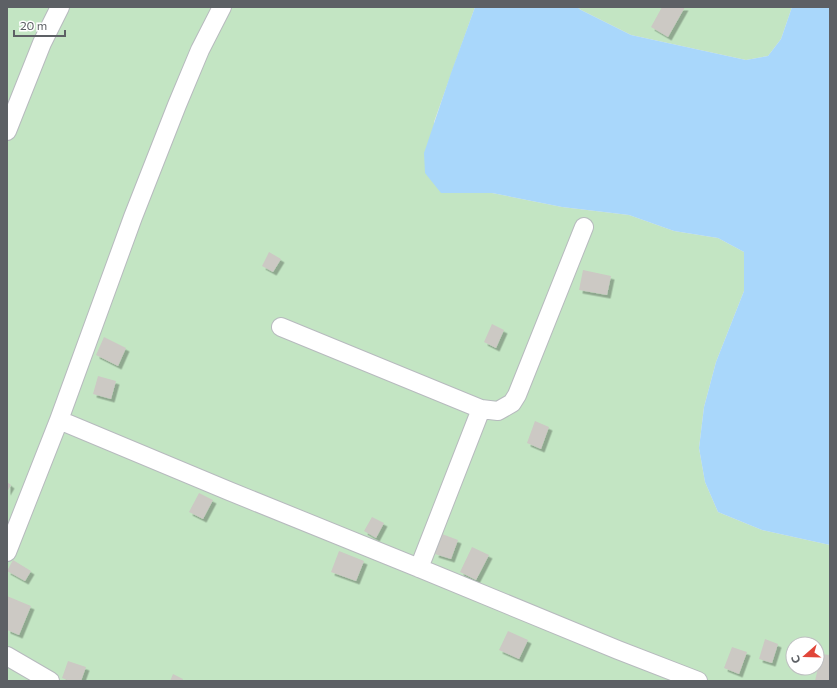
<svg xmlns="http://www.w3.org/2000/svg" width="837" height="688" viewBox="0 0 837 688" font-family="Commissioner,sans-serif">
<defs>
<filter id="shadow"><feDropShadow dx="3.5" dy="3.5" stdDeviation="0" flood-color="#0004"/></filter>
</defs>
<rect width="100%" height="100%" fill="#efede5"/>
<path fill="#c3e5c3" fill-rule="evenodd" d="M7,7H475L434,122L441,193H492L562,207L629,215L674,231L718,238L744,252V291L716,362L704,407L699,448L705,482L718,512L762,530L830,545V681H7ZM793,644H817V668H793Z
M577,7H792L781,39L768,56L746,60L631,35L581,10Z"/>
<path fill="#a9d7fb" d="M475,7H577L581,10L631,35L746,60L768,56L781,39L792,7H830V545L762,530L718,512L705,482L699,448L704,407L716,362L744,291V252L718,238L674,231L629,215L562,207L492,193H441L425,173L424,153L451,73Z"/>
<path fill="#ccc9c4" filter="url(#shadow)" d="M662,7H685L668,37L651,27Z
M269,252L281,259L273,272L262,266Z
M583,270L611,276L607,295L579,290Z
M492,324L504,330L496,348L484,342Z
M104,337L126,348L118,366L96,355Z
M98,376L116,381L111,399L93,394Z
M535,421L549,427L541,449L527,443Z
M7,482L11,485L7,492Z
M199,493L213,500L203,519L189,512Z
M372,517L384,523L376,538L364,531Z
M442,534L458,540L451,559L435,554Z
M472,547L489,555L476,580L460,572Z
M339,551L364,561L356,581L331,572Z
M13,560L31,571L25,581L7,571Z
M7,596L31,606L19,635L7,630Z
M508,631L528,640L519,659L499,650Z
M765,639L778,644L772,663L759,659Z
M732,647L747,652L739,674L724,668Z
M821,654L830,655V681H815Z
M68,661L86,667L81,681H70L62,678Z
M173,674L183,679L182,681H170Z"/>
<g fill="none" stroke-linecap="round" stroke-linejoin="round">
<g stroke="#b7babe" stroke-width="20">
<path id="minor" d="M7,131L42,43L60,7
M281,327L481,409L498,411L512,403L517,395L584,227
M59,420L229,491L419,568L618,650L698,681
M7,552L59,420L133,217L177,105L200,50L222,7
M419,568L481,409
M7,656L50,681"/>
</g>
<use href="#minor" stroke="#fff" stroke-width="18"/>
</g>
<rect width="837" height="688" fill="none" stroke="#5d6065" stroke-width="16"/>
<g transform="translate(805 656) rotate(250)"><circle r="19" fill="#ffffff" stroke="#bebfc1"/>
<path d="M0-3L7 15L0 10L-7 15Z" fill="#e14639"/>
<text y="-6" font-size="11" font-weight="bold" text-anchor="middle" fill="#5d6065">С</text>
</g>
<path d="M14 30v6h51v-6" fill="none" stroke="#5d6065" stroke-width="2"/>
<text x="20" y="30" font-size="12" fill="#5d6065" stroke="#ffffff" stroke-width="3" paint-order="stroke">20 m</text>
</svg>
